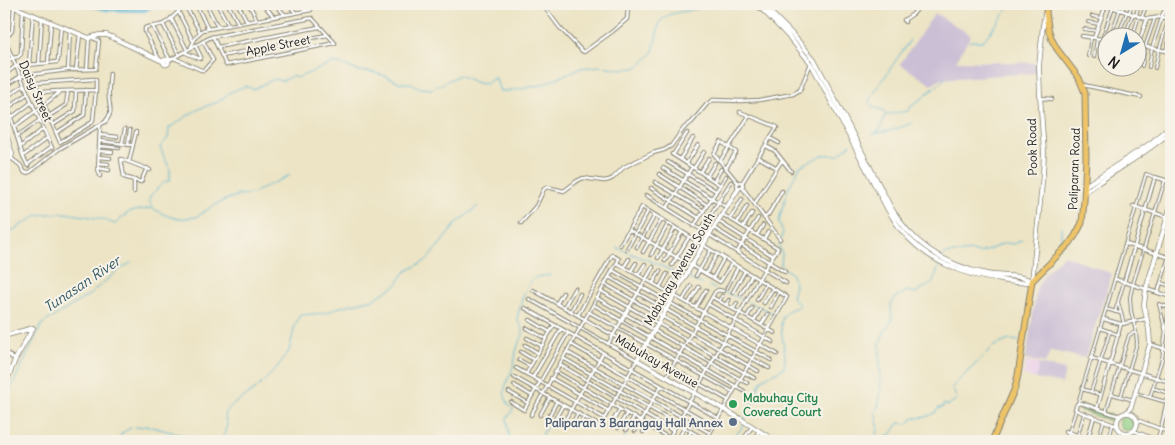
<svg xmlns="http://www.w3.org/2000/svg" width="1175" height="445" viewBox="0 0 1175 445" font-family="Delius,sans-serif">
<rect width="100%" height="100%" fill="#f7f3e8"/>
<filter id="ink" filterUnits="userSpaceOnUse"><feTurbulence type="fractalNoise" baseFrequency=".02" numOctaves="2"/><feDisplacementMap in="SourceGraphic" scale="10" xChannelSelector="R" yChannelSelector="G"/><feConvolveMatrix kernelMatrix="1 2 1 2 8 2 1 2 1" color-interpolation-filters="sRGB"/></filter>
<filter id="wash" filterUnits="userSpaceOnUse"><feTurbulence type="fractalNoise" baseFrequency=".0096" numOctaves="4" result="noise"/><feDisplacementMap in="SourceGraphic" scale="20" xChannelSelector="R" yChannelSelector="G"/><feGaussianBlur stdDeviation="1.12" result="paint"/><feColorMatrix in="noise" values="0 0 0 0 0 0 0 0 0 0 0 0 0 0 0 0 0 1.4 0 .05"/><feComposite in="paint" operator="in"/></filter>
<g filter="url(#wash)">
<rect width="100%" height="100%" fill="#ece4c4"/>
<path fill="#ecd1ea" d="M1026,361L1039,364L1036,379L1023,376Z"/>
<path fill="#cbbfd5" d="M935,13L971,35L956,61L1036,63V73L941,79L932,85L900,64Z
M1064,255L1112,274L1085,358L1051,351L1045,363L1025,359L1028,346L1037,287L1045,273Z
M1039,364L1065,370L1062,384L1036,379Z"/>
<path fill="#8ecd83" stroke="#557450" d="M1081,405L1103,412L1105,415L1106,413L1116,417L1114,422L1104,419L1105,417L1101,418L1079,410L1077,408L1078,406Z
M1119 423a8 8 0 1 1 16 0a8 8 0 1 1-16 0Z"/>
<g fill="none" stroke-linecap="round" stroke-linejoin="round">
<path stroke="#56b4d4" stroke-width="1" d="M969,42L971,41H982L984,40L1012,4
M887,114L883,110L872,107L869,101L896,60L904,49L910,40
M876,133L880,130L885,115L908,111L913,104L923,98L926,94L936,87L945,78
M872,134L890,131L913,123
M152,208L150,202V196L163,183L170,180V170L160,147L168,138L169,128L198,109L218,102L229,93L245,86L253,89L275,79L282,81L292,76L297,78L333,63L344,65L358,71L372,72L386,76L401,83H411L420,88L432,89L459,75L477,83L486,84L495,77L500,91H511L541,85L580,68L601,66L623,69L635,68L643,63L653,52L660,21L670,14L697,9L706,4
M4,236L38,215L65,213L85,216L102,219L115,224L129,212L152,208L165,215L178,219L196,217L213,206L225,200L239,195L251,194L290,175
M1061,246V227
M618,248L629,253L655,263L680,275
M687,278L702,284
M709,286L715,289
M723,292L744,300
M748,302L775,314
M4,402L42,324L89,295L117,271L131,263
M745,420C746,411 745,407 755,402C757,396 757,386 762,380C767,374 782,372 784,366C789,351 774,323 786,312C790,309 796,308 800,306L792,297L795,286L794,280L791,273L783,268L781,265L782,254L779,245L783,233L779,222L780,216L788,189L800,166L823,155H838L851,144
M876,438L891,435L899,423L907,424L914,418L926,417L935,413L939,408H942L944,404L947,406L957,399L952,387L994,346L1009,340L1020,341
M117,441L122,433L130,428L148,426L183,435L193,441
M222,441L227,425L224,414L231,406L256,389L275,370L289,351L295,325L300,315L326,313L340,307L374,299L382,294L396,285L405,272L427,260L457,223L478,206
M510,441L507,419L513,410C496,390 509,384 514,363C516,358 515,353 517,348C523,334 527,334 517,320C519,308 525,282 537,277C541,276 546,276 550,275
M540,441L543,432L551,423
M622,441L626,435
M729,441L735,434L738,433L744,424
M873,441C881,431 878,423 875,412L878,406L881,392L880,369V343L885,330L892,321L891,304L897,296L908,291L916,293C921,288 927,287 933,283L940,262L945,254L972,251L979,253L986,251L1005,243L1014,244L1022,240"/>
<path stroke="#56b4d4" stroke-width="4.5" d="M88,4L107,9L140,10H144L155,4"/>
</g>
</g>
<g filter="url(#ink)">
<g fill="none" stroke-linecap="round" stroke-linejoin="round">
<g stroke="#848070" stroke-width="4">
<path id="pedestrian" d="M1122,10L1124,4
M1129,13L1132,4
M1136,15L1139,4
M1092,16L1101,18
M1142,17L1146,6
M1088,22L1099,24
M1084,29L1097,31
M1110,38L1120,9
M1117,38L1127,12
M1124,38L1133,14
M1132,38L1139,16
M1102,39L1113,7
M1088,56L1091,38
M1094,57L1097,39
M1101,58L1105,40
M1142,66L1145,47L1155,18
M1149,67L1152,48L1162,17
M1155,68L1159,50L1169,18L1171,14
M1169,256L1171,249
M1161,283L1171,286
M1118,302L1124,324
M1106,309L1120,313
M1115,312L1124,282
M1100,328L1119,335
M1166,333L1159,304L1171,308
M1153,388L1171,394
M1082,389L1101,395
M1091,392L1110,331
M1135,393L1166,402
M1112,394L1133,400
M1121,396L1137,343L1136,332L1131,311L1130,297L1133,284L1165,180
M1150,397L1162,359L1169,307
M1078,403L1146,174L1154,177
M1106,412L1129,335L1136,332
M1164,412L1171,413
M1066,441L1076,410
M1076,441L1084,414
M1098,441L1104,420
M1108,441L1113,424"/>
</g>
<g stroke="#848070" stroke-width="4.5">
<path id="minor" d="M196,4L208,29
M206,4L218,27
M217,4L228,24
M228,4L238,23
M238,4L247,21
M249,4L257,20
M263,4L274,17
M275,4L285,15
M288,4L295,12
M300,4L306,10
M542,4L560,28L582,51L584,52L613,31L627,19L628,8L634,4
M1103,4L1147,19L1161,17L1171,19
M185,5L200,32
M178,11L193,41
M1161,17L1169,4
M171,18L187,50
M51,22L48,63L57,62L58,60L61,26
M905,22L904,20L913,14L921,4
M163,24L179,55
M153,27L170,60
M1082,36L1108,40
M213,37L226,65L335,43
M6,38L12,31L14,7
M1094,38L1106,5
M5,41L52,148
M1138,45L1166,51L1171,36
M1138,45L1147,19
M191,47C194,40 197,34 203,30L311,10
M218,47L319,27
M4,52L8,49
M184,52L200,59L201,57L195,45
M1171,53L1168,64L1171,66
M222,56L327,35
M174,58L201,70H204L213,60L203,41
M159,59L145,32V28C151,25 159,27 165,23C174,18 179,9 188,4
M168,61L211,37L312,18L335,43
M4,64L12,58L18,57L21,54L23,10
M29,64L33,14
M39,64L42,18
M87,69L89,38
M68,70L70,30
M76,70L80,34
M4,75L16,66L48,63
M1083,85L1141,97
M4,87L21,76L68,70L96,69L99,41L91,37
M59,91L40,92L38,91L36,85L37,83L94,79L96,80V90
M4,95L23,156L28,166
M5,98L24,85
M1040,98L1052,99
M8,108L28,93
M740,112L777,127L742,183
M49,116L66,105L68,91
M11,118L32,102
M53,125L75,111L76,91
M100,126L98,169L100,176
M14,127L44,105L61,91L96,90L93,120L91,123L60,142L44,105
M136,132L129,162L121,159L124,177L141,182L147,168
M56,133L84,115L86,90
M100,135L117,137
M17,136L40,120
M770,138L779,143
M100,141L133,145
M122,144L125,129
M128,145L130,130
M100,146L119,148
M766,146L775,151L791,171
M20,147L43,129
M100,151L112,152
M672,154L720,185
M673,155L687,133
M23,156L47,138
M99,157L110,158
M758,157L777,168
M11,158L20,165L25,173L30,172L59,149L105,122C113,112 110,110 109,99C108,91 109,82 110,73
M680,159L693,138
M720,161L749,116
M129,162L150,170
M668,162L716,191
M99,163L108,164
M687,163L698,145
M27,165L51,147
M98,168L109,170
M663,168L726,207
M694,168L704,152
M726,168L736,152L721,142L714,154L738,183
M700,172L709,158
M659,174L707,205
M707,176L715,163
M714,181L721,169
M655,182L704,211
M737 185a3 3 0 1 1 6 0a3 3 0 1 1-6 0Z
M742,187L780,239
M651,188L699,218
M134,192V181
M646,195L786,283
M755,203L782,160
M1133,206L1171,218
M667,208L692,167
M764,218L768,215L782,191
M730,219L742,199
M718,221L773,256
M521,223L536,206L544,189L547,187L564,191L577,181L583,178L604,181L609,180L613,178L624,167L653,153L664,150L671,146L684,128L692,122L707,104L713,100L740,101L759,100L793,94L800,90L811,63
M737,223L747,206
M694,226L726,176
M744,226L752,213
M714,228L785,272
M629,230L720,282L732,263
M701,230L731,182
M757,235L763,225
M764,239L768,232
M1126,244L1171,258
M637,247L655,215
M627,249L648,211
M643,252L662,219
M737,252L758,218
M651,255L668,224
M658,258L675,228
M665,261L682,232
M617,263L777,354
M672,265L689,237
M624,267L629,259
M679,269L696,240
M612,270L771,360
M631,271L636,263
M706,274L717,254
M638,275L645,264
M696,276L711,250
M609,277L769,368
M713,278L724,258
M1115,279L1171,297
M1124,282L1155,177L1171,182
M653,283L660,271
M605,284L758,371
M660,287L667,274
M727,288L738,267
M533,290L728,400
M667,290L675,276
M601,291L754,378
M733,292L745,271
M1158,292L1169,257
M741,294L752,275
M712,297L775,333
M597,298L747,383
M683,300L691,286
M757,300L766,284
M719,301L722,296
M557,303L563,293
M689,303L699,287
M764,303L773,288
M708,304L773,342
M594,305L744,391
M726,305L729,300
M564,307L575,288
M696,307L706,290
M771,307L779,292
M525,308L718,418
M733,309L737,303
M571,311L580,294
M589,312L733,392
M747,317L752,308
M1103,319L1121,324
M530,320L550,332
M754,321L760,310
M761,325L768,314
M527,328L546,339
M527,338L542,346
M571,344L714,426
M608,344L653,267
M1150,344L1171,351
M525,345L538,353
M4,351L15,360
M521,352L534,360
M567,352L710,433
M563,358L706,440L787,297L642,207L620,245
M1091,358L1170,382
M519,360L530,366
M559,364L673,431
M516,368L604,418
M555,371L669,438L764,270L778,248L722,214
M526,374L554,325
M667,376L715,292L718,290L723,291
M514,377L600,426L637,360L529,299
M533,377L561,329
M551,378L609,411
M514,385L532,396
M509,392L528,403
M511,402L524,410L568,333
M1097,409L1121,324L1146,319
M531,415L619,259L612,255L578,315
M540,415L550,397
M549,416L557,401
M555,419L563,405
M565,420L603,353
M1137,420L1171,433
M573,422L578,413
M581,423L584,417
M610,426L620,409
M1117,426L1078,411L1075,409L1077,404L1081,403L1116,415H1122
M618,428L627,413
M626,430L634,417
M635,431L661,386
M1065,431L1094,441
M1134,431L1157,440
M643,432L647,425
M679,437L685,427
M687,439L691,431
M696,440L698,436
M742,441L752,427
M753,441L759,431
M1087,441L1094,417
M1157,441C1166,414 1170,385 1171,356"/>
</g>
<g stroke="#848070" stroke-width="5.5">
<path id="tertiary" d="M7,4L89,38L99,35H107L164,62
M755,4L765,12L789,37L811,63L888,210C893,217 897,226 903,232C928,261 964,276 1002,280C1012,282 1022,284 1032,281
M762,4L792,34L814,59L891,208C896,215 901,223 907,230C928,253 956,268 987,274C1001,277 1019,274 1032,281
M163.5 62a2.5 2.5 0 1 1 5 0a2.5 2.5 0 1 1-5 0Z
M4,127L12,154L11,158L8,160L4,161
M1085,186L1151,143L1171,125
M739,188L709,235L637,360L739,418L775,441
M1084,193C1112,171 1145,155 1171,131
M1032,281L1043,174L1044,153L1040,95L1039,66L1043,25L1045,14
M4,336L33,328
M4,388L15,360L33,328
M1117 423a10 10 0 1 1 20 0a10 10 0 1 1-20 0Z
M1126,413L1131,407L1150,344L1149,330L1144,305L1146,289L1171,205
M1121,441L1123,433"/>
</g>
<g stroke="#848070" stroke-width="7">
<path id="primary" d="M992,441L1015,388L1018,375L1032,281L1070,243L1075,236L1082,223L1084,201L1086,158L1085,93L1079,78L1057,49L1052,40L1048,28L1046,12L1047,4"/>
</g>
<use href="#pedestrian" stroke="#fff" stroke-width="2"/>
<use href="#minor" stroke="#fff" stroke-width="2.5"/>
<use href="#tertiary" stroke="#fff" stroke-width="4"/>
<use href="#primary" stroke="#eec469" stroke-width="5"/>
</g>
</g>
<circle fill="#2e9e5b" stroke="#f7f3e8" stroke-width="2" cx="733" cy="404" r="5"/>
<circle fill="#5c6f8a" stroke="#f7f3e8" stroke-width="2" cx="733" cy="422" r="5"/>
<g text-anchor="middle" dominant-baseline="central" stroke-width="4" stroke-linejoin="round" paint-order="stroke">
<g font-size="12" fill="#1c1c1c" stroke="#f7f3e8">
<text transform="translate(278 45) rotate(-11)">Apple Street</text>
<text transform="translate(36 91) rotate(66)">Daisy Street</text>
<text transform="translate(1032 147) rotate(-91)">Pook Road</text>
<text transform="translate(1074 169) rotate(-88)">Paliparan Road</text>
<text transform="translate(679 269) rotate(-60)">Mabuhay Avenue South</text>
<text transform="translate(657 361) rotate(30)">Mabuhay Avenue</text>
</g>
<g font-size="12" font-weight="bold" fill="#27864d" stroke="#f7f3e8" text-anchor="start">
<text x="743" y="397">Mabuhay City<tspan x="743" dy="14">Covered Court</tspan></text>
</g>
<g font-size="12" font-weight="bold" fill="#4e5e75" stroke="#f7f3e8" text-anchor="end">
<text x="723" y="422">Paliparan 3 Barangay Hall Annex</text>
</g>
<g font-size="14" font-style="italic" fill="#335966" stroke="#f7f3e8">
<text transform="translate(82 284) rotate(-34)">Tunasan River</text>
</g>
</g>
<rect width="1175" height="445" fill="none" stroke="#f7f3e8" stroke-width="20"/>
<g transform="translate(1122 52) rotate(217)"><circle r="24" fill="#f7f3e8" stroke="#9f9d96"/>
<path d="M0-4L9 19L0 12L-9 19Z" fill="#1f6fb2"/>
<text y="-8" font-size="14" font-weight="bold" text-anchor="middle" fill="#1c1c1c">N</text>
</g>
</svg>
